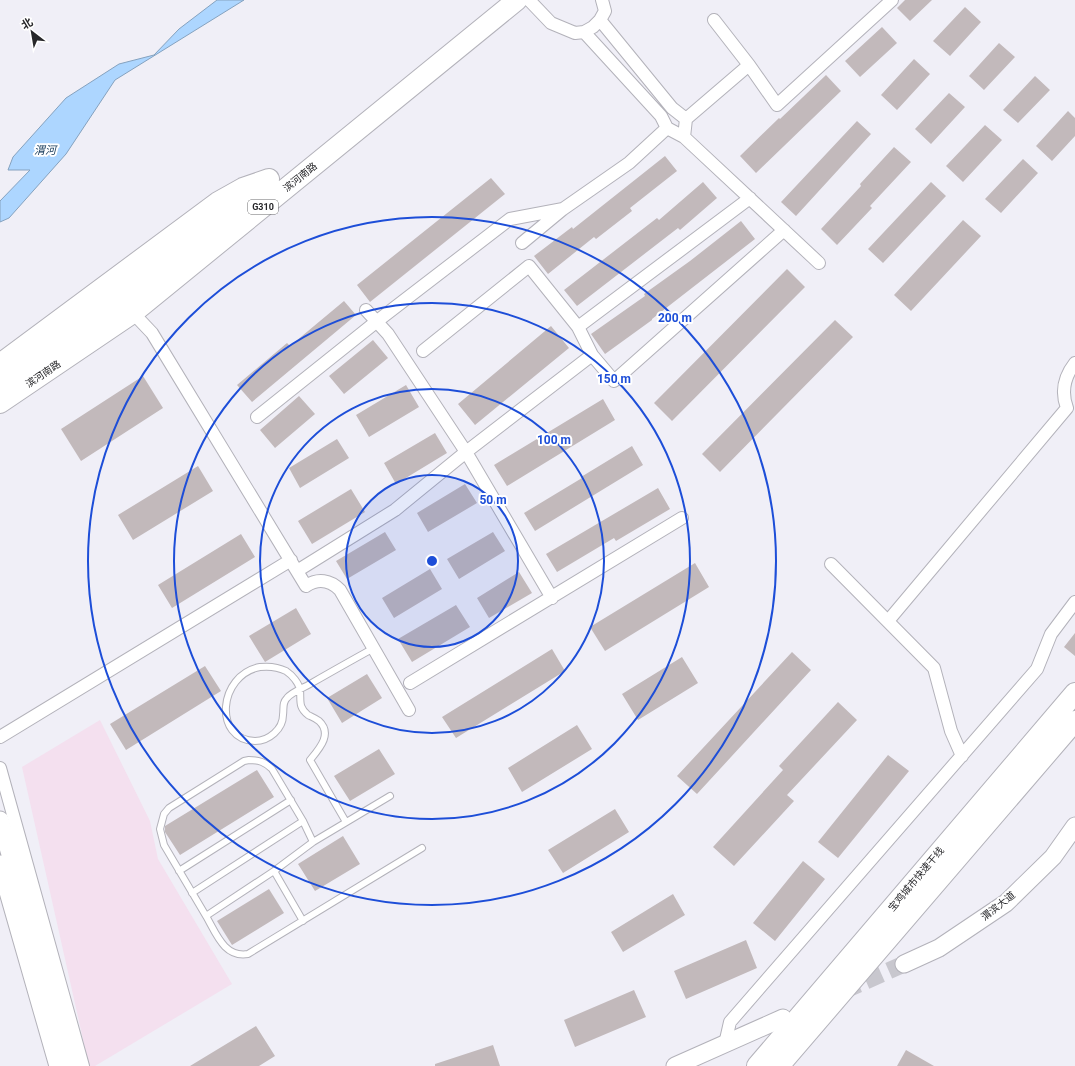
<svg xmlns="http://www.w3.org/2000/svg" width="1075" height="1066" viewBox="0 0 1075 1066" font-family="Roboto,'Noto Sans SC',sans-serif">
<rect width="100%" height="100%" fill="#f0eff7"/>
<path fill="#f4e0ef" d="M100,720L150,821L158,859L232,984L95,1066H89L22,767Z"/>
<path fill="#add6ff" stroke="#85a2bf" d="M217,0H244L115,80L66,154L9,218L0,222V201L30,170H8L13,157L66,98L119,64L154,55L179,29Z"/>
<path fill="#c2b9bb" d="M905,0H932L910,21L897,8Z
M965,7L981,22L950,56L933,41Z
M882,27L897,43L860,77L845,61Z
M999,43L1015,57L984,90L969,76Z
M914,59L930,74L897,110L881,95Z
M826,75L841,91L756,173L740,156L779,118L780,119Z
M1035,76L1050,90L1018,123L1003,110Z
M949,93L965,107L931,144L915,129Z
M1068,111L1075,118V136L1052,161L1036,146Z
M857,121L871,134L796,216L781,202Z
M985,125L1002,140L963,182L946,166Z
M894,147L911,162L870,206L872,208L837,245L821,229L861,186L860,184Z
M665,156L677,171L630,208L632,211L596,239L594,237L548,274L534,256L572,227L573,229Z
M1023,159L1038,173L1001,213L985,199Z
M491,178L505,194L370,302L357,285Z
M703,182L717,198L680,230L678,228L577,306L564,290L657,218L659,220Z
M931,182L946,196L883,263L868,249Z
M963,220L981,236L911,311L894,295Z
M741,221L755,239L652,319V320L605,354L591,334L645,296L644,294L690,261Z
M787,269L805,287L672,421L654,403Z
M344,301L356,315L252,402L237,385L287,343L290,346Z
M835,320L853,337L720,472L702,454Z
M551,326L569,348L475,425L458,404Z
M373,340L388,358L344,394L329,376Z
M143,376L163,408L81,461L61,429Z
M406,385L419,407L369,437L356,415Z
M299,396L315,414L275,448L260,430Z
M603,399L615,420L507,486L494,465Z
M435,433L447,453L396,484L384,463Z
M337,439L349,458L300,488L289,468Z
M632,446L643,465L535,531L524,513L582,478L581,477Z
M198,466L213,491L133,540L118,515Z
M465,484L477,503L428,532L417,513Z
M658,488L670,509L616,541L614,538L557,572L546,554Z
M351,489L365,512L312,544L298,521Z
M385,532L396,550L347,579L336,561Z
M493,532L505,551L459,579L447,559Z
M241,534L255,557L172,608L158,585Z
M695,563L709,587L605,651L590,627Z
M430,569L442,589L394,618L382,598Z
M519,572L532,593L489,618L477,598Z
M456,605L470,627L412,662L398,639Z
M296,608L311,634L265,662L249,636Z
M1075,633V656L1064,647Z
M552,649L565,671L456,738L442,717Z
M792,652L811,670L697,794L677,776Z
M682,657L698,683L638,720L622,694Z
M205,666L221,691L126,750L110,724Z
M367,674L382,698L342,723L327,698Z
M838,702L857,720L787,795L794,801L734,866L713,847L783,770L779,766Z
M577,725L592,749L522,792L508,768Z
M379,749L395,774L350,801L334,776Z
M888,755L909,771L838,858L818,842Z
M257,770L274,797L180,855L165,832V826Z
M615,809L629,832L563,873L548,850Z
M343,836L360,864L315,891L298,864Z
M803,861L825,879L775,941L753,923Z
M269,889L284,913L232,945L217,921Z
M673,894L685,915L623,952L611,932Z
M746,940L757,968L686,999L674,971Z
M634,990L646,1017L575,1047L564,1020Z
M256,1026L275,1056L259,1066H190Z
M493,1045L500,1066H435V1064Z
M906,1050L934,1066H897Z"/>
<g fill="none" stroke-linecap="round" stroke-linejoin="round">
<path stroke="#c8c7ce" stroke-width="17" stroke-dasharray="17 8" stroke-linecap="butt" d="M843,991L904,964"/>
<g stroke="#b3b2ba" stroke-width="8">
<path id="service" d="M249,760C259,760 265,762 272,769L303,821L313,842L274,871L206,916L164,845L160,829L164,814L169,808L244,761Z
M346,822L310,760C319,749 333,734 319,721C315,718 312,717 308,715C298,707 301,701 300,690C299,683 292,675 286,671C278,667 269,666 260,667C218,675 213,740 255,741C269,741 283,729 283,715C284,708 282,703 287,698C292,692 303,688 310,684C331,672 352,660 374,648
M313,842L390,796
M179,871L291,800
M274,871L303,921
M192,893L303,821
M206,916C216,933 224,958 248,954L422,848"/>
</g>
<g stroke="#b3b2ba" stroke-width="14">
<path id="minor" d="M529,0L551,23L575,33L584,32L593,27L600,20L605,11L602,0
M600,20L672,108L686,119L684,137
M714,20L749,65L777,105L892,0
M584,32L661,116L667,128L684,137L819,263
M686,119L749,65
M522,243L563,209L629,163L667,128
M366,310L388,334L466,452L552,598
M133,313L152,333L306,586C318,578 330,580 340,590L409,710
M578,327L750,198
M423,351L529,266L578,327L592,355L614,381L784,230
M257,417L376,322L510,219L563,209
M831,564L934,668L951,731L962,756
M297,571L395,510L466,452L592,355
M888,621L1067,408C1061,392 1064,377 1075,363
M410,683L682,518
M0,737L291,560
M0,768L83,1066
M725,1044L730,1022L1037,669L1051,634L1075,602"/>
</g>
<g stroke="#b3b2ba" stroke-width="19">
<path id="secondary" d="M0,820L72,1066
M0,864L58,1066
M904,964L939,948L1006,903L1053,857L1075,826
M675,1066L783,1018"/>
</g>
<g stroke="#b3b2ba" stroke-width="22">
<path id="trunk" d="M0,364L218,202L243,188L269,179
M0,385L123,297L270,185
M0,403L133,313L517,0
M757,1066L1075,693
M779,1066L1075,721"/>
</g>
<use href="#service" stroke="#fff" stroke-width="6"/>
<use href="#minor" stroke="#fff" stroke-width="12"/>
<use href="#secondary" stroke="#fff" stroke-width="17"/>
<use href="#trunk" stroke="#fff" stroke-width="20"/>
</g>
<circle cx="432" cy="561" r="86" fill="#1d4ed8" fill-opacity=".12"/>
<g fill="none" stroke="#1d4ed8" stroke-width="2">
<circle cx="432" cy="561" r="86"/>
<circle cx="432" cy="561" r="172"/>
<circle cx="432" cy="561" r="258"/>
<circle cx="432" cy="561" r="344"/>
</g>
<g text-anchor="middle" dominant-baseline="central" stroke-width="4" stroke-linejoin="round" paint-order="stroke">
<rect fill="#fff" stroke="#68686a" stroke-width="1" x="248" y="200" width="30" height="14" rx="3"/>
<g font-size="9" font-weight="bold" fill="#27272a">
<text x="263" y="207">G310</text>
</g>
<g font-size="10" fill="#27272a" stroke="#fff">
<text transform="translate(300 177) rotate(-39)">滨河南路</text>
<text transform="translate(43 374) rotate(-34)">滨河南路</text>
<text transform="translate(916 879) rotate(-50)">宝鸡城市快速干线</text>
<text transform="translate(998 906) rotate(-38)">渭滨大道</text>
</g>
<g font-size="11" font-style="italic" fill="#103556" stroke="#fff">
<text x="45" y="150">渭河</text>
</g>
</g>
<circle cx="432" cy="561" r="6" fill="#1d4ed8" stroke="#fff" stroke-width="2"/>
<g font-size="12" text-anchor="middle" font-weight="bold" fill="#1d4ed8" stroke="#fff" stroke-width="4" stroke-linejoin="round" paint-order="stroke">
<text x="675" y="322">200 m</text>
<text x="614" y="383">150 m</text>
<text x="554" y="444">100 m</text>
<text x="493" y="504">50 m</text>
</g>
<g transform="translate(32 32) rotate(329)" stroke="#ffffff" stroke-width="3" paint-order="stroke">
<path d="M0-3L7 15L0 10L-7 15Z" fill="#27272a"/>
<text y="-6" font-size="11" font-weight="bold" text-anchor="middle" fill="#27272a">北</text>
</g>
</svg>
